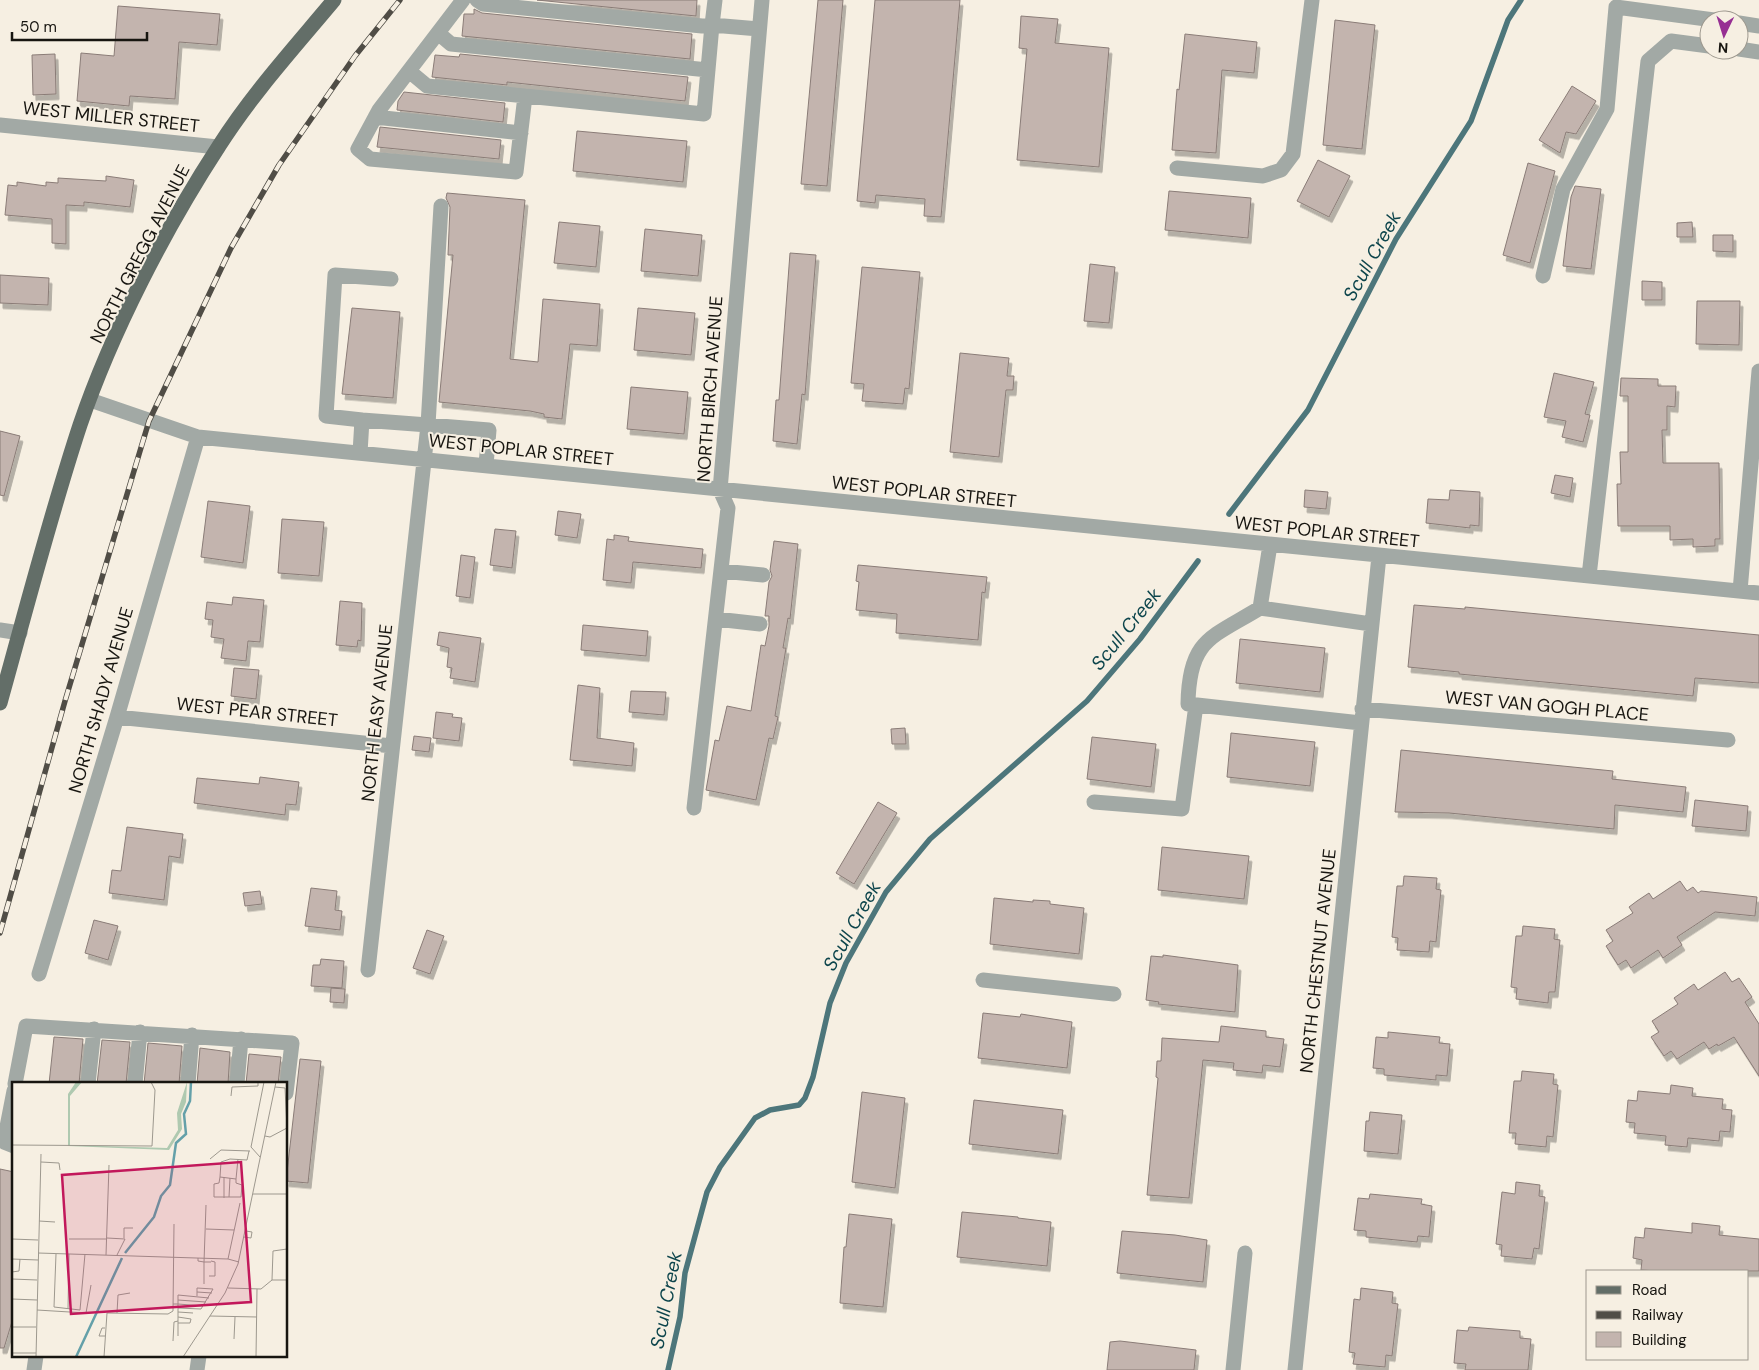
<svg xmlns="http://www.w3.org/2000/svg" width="1759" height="1370" viewBox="0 0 1759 1370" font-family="'DM Sans',sans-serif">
<defs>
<filter id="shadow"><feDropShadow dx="3" dy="5.5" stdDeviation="0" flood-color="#0004"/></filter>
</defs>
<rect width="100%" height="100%" fill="#f6efe2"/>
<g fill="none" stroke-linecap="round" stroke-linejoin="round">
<path stroke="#4d767b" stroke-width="5.5" d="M1229,514L1308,410L1396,239L1471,121L1508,20L1521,0
M668,1370L680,1317L685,1273L707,1192L720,1167L755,1118L770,1110L799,1105L805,1098L813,1077L830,1003L846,963L886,892L930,839L1087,701L1140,639L1198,561"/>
</g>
<path fill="#c3b4ae" stroke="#8a7c77" filter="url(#shadow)" d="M537,0H697L696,16Z
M818,0H843L827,186L801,184Z
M875,0H960L941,217L924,216L925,199L876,195L875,203L857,201Z
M118,6L220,14L217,45L179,42L175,99L130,96L129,106L77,101L81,53L114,56Z
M474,9L482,13L692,34L690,59L462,36L464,14H474Z
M1021,16L1058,19L1055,43L1109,48L1099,167L1017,160L1027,49L1019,48Z
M1335,20L1375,25L1362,149L1323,145Z
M1185,34L1257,42L1254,73L1222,70L1216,153L1172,150L1177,89L1179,90Z
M55,54L56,94L33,95L32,55Z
M460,54L688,77L685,101L507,82V85L432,77L435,55L459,57Z
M1572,86L1596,101L1576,134L1566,132L1560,153L1539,140Z
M404,92L505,103L503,122L397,110L398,101Z
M380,127L501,140L499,159L377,147Z
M577,131L687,141L683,182L573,171Z
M1318,160L1350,176L1329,217L1297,201Z
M1528,163L1555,171L1530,263L1503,255Z
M106,176L134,180L130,207L84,202V206L66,205V244L52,243V219L5,215L8,185L17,186V182L46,186V182L58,183V178L106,181Z
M1575,186L1601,189L1591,269L1563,266L1571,197Z
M1169,191L1251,198L1248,238L1165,230Z
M447,193L525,200L510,359L538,362L543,299L600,304L597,346L570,344L562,419L544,417V414L530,411L439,402L453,255H448L450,207L446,198Z
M559,222L600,226L596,267L554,263Z
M1692,222L1693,237H1677V223Z
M645,229L702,235L698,276L641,271Z
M1713,235H1733V252L1713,251Z
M790,253L816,255L805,395L802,394L797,444L773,441L776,400H779Z
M1090,264L1115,267L1109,323L1084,321Z
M862,267L920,272L909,389L905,388L903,404L862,401L864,384L851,383Z
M0,275L49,278L48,305L0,303Z
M1642,281L1662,282V300H1642Z
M1697,301H1740L1739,345L1696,344Z
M352,308L400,312L393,398L342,394Z
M638,308L695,313L691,355L634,350Z
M960,353L1009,358L1007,376H1014L1013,390H1006L999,457L950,452Z
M1554,373L1594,382L1585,414L1590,415L1583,442L1562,437L1566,421L1544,417Z
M1621,378L1658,379V386H1676L1675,407L1667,406V430H1662L1663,463H1719L1720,539H1715V546L1693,547V539L1670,540V526H1618L1617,484H1621L1620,452H1628V396H1620Z
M631,387L688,392L684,434L627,429Z
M0,431L20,436L4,496L0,495Z
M1555,475L1573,478L1570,497L1551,493Z
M1305,490L1328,492L1326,509L1304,507Z
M1450,490L1480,492L1479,526L1470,525V528L1426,523L1428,499L1449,500Z
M208,501L250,506L243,563L201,557Z
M558,511L581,514L577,538L555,535Z
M282,519L324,522L319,576L278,573Z
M495,529L516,531L512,568L490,565Z
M614,535L629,537L628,541L635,542L703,549L701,568L633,562L631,583L603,580L607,539L614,540Z
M774,541L798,544L790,619L788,618L783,648H786L775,716L778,717L773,739L769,738L756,800L706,790L715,740L719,741L727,706L751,711L761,645L765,646L769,626V616H765L769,582L772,576L770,570Z
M461,555L475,557L470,598L456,596Z
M858,565L987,577L985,593L982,592L978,640L896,633L897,614L856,610L859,582L856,581Z
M233,597L264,600L260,642L248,641L246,661L221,658L224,639L211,637L213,620L205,619L207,602L232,605Z
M340,601L362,603L361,641L358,640L357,647L336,645Z
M1414,605L1465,609V607L1759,635V683L1695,678L1693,696L1459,674V672L1408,667Z
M583,625L648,631L646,656L581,650Z
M439,632L481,638L475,682L450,678L452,668L447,667L449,648L437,645Z
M1240,639L1325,648L1320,692L1236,683Z
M234,668L259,670L256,699L231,696Z
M578,685L600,688L597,738L634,743L632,766L570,760Z
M631,691L666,692L664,715L629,712Z
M436,712L453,714L452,717L462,718L459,741L433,738Z
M905,728L906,744H892L891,729Z
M1231,733L1315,742L1310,786L1227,777Z
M414,736L431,738L429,752L412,750Z
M1092,737L1156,744L1151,787L1087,779Z
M1401,750L1613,771L1612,779L1686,787L1683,812L1615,805L1614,829L1449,813L1395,812Z
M260,777L299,782L296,805L286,804L285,815L194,803L197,778L259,784Z
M1695,800L1748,806L1746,831L1692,826Z
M878,802L897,813L854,884L836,873Z
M127,827L183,834L180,858L169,856L164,900L109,893L112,870L121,871Z
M1162,847L1249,856L1244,899L1158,890Z
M1404,876L1437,878L1436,889L1441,890L1436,942L1430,941L1429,952L1397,950L1398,938L1392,937L1397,886H1403Z
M1680,881L1687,891L1693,887L1698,893L1701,891L1757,897L1755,916L1715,912L1677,937L1682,945L1663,958L1658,950L1631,968L1626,960L1618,965L1606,946L1613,941L1606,930L1633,913L1629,907L1637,901L1649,893L1653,899Z
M311,888L337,891L335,910L342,911L340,930L305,926Z
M260,891L262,904L245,906L243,893Z
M994,898L1033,902V900L1050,901V904L1084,908L1079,954L990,944Z
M94,920L118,926L108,960L85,953Z
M1523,926L1555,929L1554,939L1560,940L1555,992H1549L1548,1003L1516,999L1517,988L1511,987L1516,936H1522Z
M427,930L444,936L430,974L413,968Z
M1163,955L1238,965L1235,1012L1158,1004L1159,1002L1146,1000L1151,956L1163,957Z
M321,959L344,961L342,988L311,986L313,965H320Z
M1725,972L1732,982L1739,978L1752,997L1745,1002L1759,1024V1076L1734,1037L1718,1046L1717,1044L1709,1049L1704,1042L1677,1059L1671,1051L1664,1056L1651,1037L1659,1032L1652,1021L1678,1004L1674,998L1694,984L1698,990Z
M331,988L345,989L344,1003L330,1002Z
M983,1013L1020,1017L1021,1014L1072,1022L1067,1068L978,1058Z
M1221,1026L1266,1031V1037L1284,1039L1280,1067L1263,1065L1262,1073L1233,1070L1234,1063L1203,1060L1189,1198L1147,1195L1158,1078L1156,1077L1157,1061H1161L1162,1038L1219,1042Z
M1388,1032L1440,1037L1439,1043L1450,1044L1447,1076L1436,1075V1080L1384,1075V1069L1373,1068L1376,1037L1388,1038Z
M54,1037L83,1039L79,1084H49Z
M102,1040L130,1042L126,1084H97Z
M148,1043L182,1046L179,1084H144Z
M200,1048L230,1052L228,1084H197Z
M249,1054L281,1057L278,1084H246Z
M300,1059L321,1061L308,1183L286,1181Z
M1522,1071L1554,1074L1553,1084L1558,1085L1553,1137L1547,1136L1546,1147L1515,1144L1516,1133H1509L1514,1081H1521Z
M1671,1085L1693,1088L1692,1096L1723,1099L1722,1109L1732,1110L1730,1132L1720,1131L1719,1141L1688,1138L1687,1147L1665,1145L1666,1136L1634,1133L1635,1123L1626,1122L1628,1100L1637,1101L1638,1091L1670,1094Z
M862,1092L905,1098L895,1188L852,1182Z
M974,1100L1063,1110L1058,1154L969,1144Z
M1370,1112L1402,1115L1398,1154L1364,1151L1366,1121H1369Z
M0,1169L14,1172V1315L4,1348H0Z
M1516,1182L1540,1185L1539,1196L1545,1197L1539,1249L1534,1248L1532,1259L1501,1256L1502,1245L1496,1244L1502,1192L1515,1194Z
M1370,1194L1422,1199L1421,1204L1432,1206L1429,1237L1418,1236L1417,1242L1366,1237V1231L1354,1230L1358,1198L1369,1199Z
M962,1212L1018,1217V1218L1051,1222L1047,1266L957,1257Z
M849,1214L892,1219L883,1307L840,1303L844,1247H846Z
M1692,1223L1720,1226L1719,1235L1759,1239V1271H1657L1641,1270L1642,1260L1633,1258L1635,1237L1644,1238L1645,1228L1692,1233Z
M1122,1231L1175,1235L1207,1240L1203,1282L1117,1273Z
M1361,1288L1393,1292L1392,1303L1398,1304L1392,1356L1386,1355L1385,1367L1353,1364L1355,1353L1349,1352L1354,1299L1360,1300Z
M1469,1327L1520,1331V1338L1531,1339L1528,1370H1465L1466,1364L1454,1363L1457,1330L1468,1331Z
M1120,1341L1196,1350L1194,1370H1107L1110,1342Z"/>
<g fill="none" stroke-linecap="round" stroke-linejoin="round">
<path stroke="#a2a9a5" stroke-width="15" d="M463,0L379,110L358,149L370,159L516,172L525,96
M477,0L483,4L702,26L712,25L715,0
M1739,23L1759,26
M438,33L451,44L708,70
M1739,49L1759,52
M409,71L427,86L704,114L712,25L759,29
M375,117L521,133
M0,125L218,147
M1177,168L1263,176L1281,170L1293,154L1312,0
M1543,276L1563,189L1607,109L1616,7L1714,20
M90,400L198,437L1759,593
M362,420L428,425L441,206
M360,453L362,420L326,416L335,275L391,279
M1270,545L1260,608C1211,638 1189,639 1188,704L1361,723
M721,571L763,575
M1589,576L1648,61L1671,41L1709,46
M1740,591L1759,371
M1260,608L1371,624
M716,619L760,624
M0,630L20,633
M1362,709L1728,740
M117,717L392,746
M1094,802L1182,809L1196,705
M694,808L728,508L720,490L762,0
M368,970L428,425L489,430L486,465
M39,974L117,717L198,437
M983,980L1114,994
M15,1084L26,1026L292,1043L286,1093
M88,1084L94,1029
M135,1084L140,1032
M188,1084L192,1035
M237,1084L241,1039
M14,1091L4,1142L14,1146
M34,1370L36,1356
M197,1370L199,1356
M1233,1370L1245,1253
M1295,1370L1379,556"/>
<path stroke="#636e68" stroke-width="15" d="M0,703C26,610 50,516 80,425C112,331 165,229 219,146C252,94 294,48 334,0"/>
<g stroke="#504d46" stroke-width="5.5">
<path id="rail" d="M0,933L65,701L149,421L231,248L279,165L355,56L400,0"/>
</g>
<use href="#rail" stroke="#f6efe2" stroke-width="4" stroke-dasharray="11" stroke-linecap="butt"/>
</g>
<g text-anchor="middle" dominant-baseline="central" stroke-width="4" stroke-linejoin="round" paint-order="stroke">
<g font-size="18" fill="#171510" stroke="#f6efe2">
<text transform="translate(111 117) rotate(6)">WEST MILLER STREET</text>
<text transform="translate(140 254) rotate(-63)">NORTH GREGG AVENUE</text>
<text transform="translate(710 389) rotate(-86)">NORTH BIRCH AVENUE</text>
<text transform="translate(521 450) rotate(6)">WEST POPLAR STREET</text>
<text transform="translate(924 492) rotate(6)">WEST POPLAR STREET</text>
<text transform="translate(1327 532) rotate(6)">WEST POPLAR STREET</text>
<text transform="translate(101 700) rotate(-74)">NORTH SHADY AVENUE</text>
<text transform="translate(1547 706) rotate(5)">WEST VAN GOGH PLACE</text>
<text transform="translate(257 712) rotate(6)">WEST PEAR STREET</text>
<text transform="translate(377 713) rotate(-84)">NORTH EASY AVENUE</text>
<text transform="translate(1318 961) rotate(-84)">NORTH CHESTNUT AVENUE</text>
</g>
<g font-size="19" font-style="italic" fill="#0d454c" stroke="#f6efe2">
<text transform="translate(1372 256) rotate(-61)">Scull Creek</text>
<text transform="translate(1126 629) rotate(-51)">Scull Creek</text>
<text transform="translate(852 926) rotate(-61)">Scull Creek</text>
<text transform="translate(666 1300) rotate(-79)">Scull Creek</text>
</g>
</g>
<g transform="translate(12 1082)">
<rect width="275" height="275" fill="#f6efe2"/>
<path d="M64,0H70L58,14V63L155,66L166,48L165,31L175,0L174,20L169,32L170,47L157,68L56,64V12Z" fill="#afc9b0"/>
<path fill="none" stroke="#64a0a9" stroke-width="2.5" d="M113,171L142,135L149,114L158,103L164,61L174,52L172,32L178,19L179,0M64,275L110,176"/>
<path fill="none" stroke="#9d988e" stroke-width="1" d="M219,14L220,5L246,4V0M253,54L258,55L275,46L273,6L263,5M0,63L140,64L143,8L139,0M248,75L239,65L252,0M198,77L209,68L238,69M226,77L224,97L208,95L209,80L218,77L235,78L237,69M29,80L47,81L48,88M208,95L207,101L202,102V115H229L230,103L224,101V97M241,112H275M217,115L218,96M212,116V95M27,139L43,140M194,147L222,148M232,155L239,156L240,150L234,149M95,156L113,157L105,173M112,156V146H121M0,157L26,158M57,157H95M26,171L216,177L227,180M44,172L42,225L68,228L73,172M94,173L97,83M186,176V179L192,180L194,123M0,177L26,178M216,177L228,121M0,190L7,189L8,177M197,194H203V180L199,179M0,197L25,198M260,198L261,169L275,167M192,202V180H199M216,206L249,207L260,198H275M185,210L200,211M0,217L25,218M166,218L194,220M161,222H166V213L197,216M166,222V226L189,227L201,207L185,206V214M166,222L191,224M56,227L57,172M25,228L74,231L79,203M166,230L181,231M105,231L106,213L118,211M198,234L245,235M166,235L179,237L178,241H166M0,245H24M93,254H87L90,246H93M166,254V226M222,257L223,235M161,259L162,240L166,239M0,271H24M24,275L29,72M92,275L95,231L156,232L161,229L162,142M171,275L213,211L226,182L264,0M244,275L245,207"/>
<path fill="#c2185b" fill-opacity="0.15" stroke="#c2185b" stroke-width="2.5" d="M229,80L239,220L59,232L50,93Z"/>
<rect width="275" height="275" fill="none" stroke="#171510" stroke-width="2.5"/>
</g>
<rect x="1586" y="1270" width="162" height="90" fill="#f6efe2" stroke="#9d988e"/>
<rect x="1596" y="1286" width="25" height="8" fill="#636e68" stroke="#9d988e"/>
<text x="1632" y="1295" font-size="15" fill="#171510">Road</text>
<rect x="1596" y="1311" width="25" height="8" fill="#504d46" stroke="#9d988e"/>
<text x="1632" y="1320" font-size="15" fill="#171510">Railway</text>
<rect x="1596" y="1332" width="25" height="15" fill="#c3b4ae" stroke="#9d988e"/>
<text x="1632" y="1345" font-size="15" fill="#171510">Building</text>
<g transform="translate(1724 35) rotate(184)"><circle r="24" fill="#f6efe2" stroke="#9d988e"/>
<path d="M0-4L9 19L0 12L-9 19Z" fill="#972f93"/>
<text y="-8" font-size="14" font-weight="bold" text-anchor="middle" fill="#171510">N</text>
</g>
<path d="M12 32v8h135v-8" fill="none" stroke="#171510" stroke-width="2.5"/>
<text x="20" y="32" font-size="15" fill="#171510" stroke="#f6efe2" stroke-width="4" paint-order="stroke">50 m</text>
</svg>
